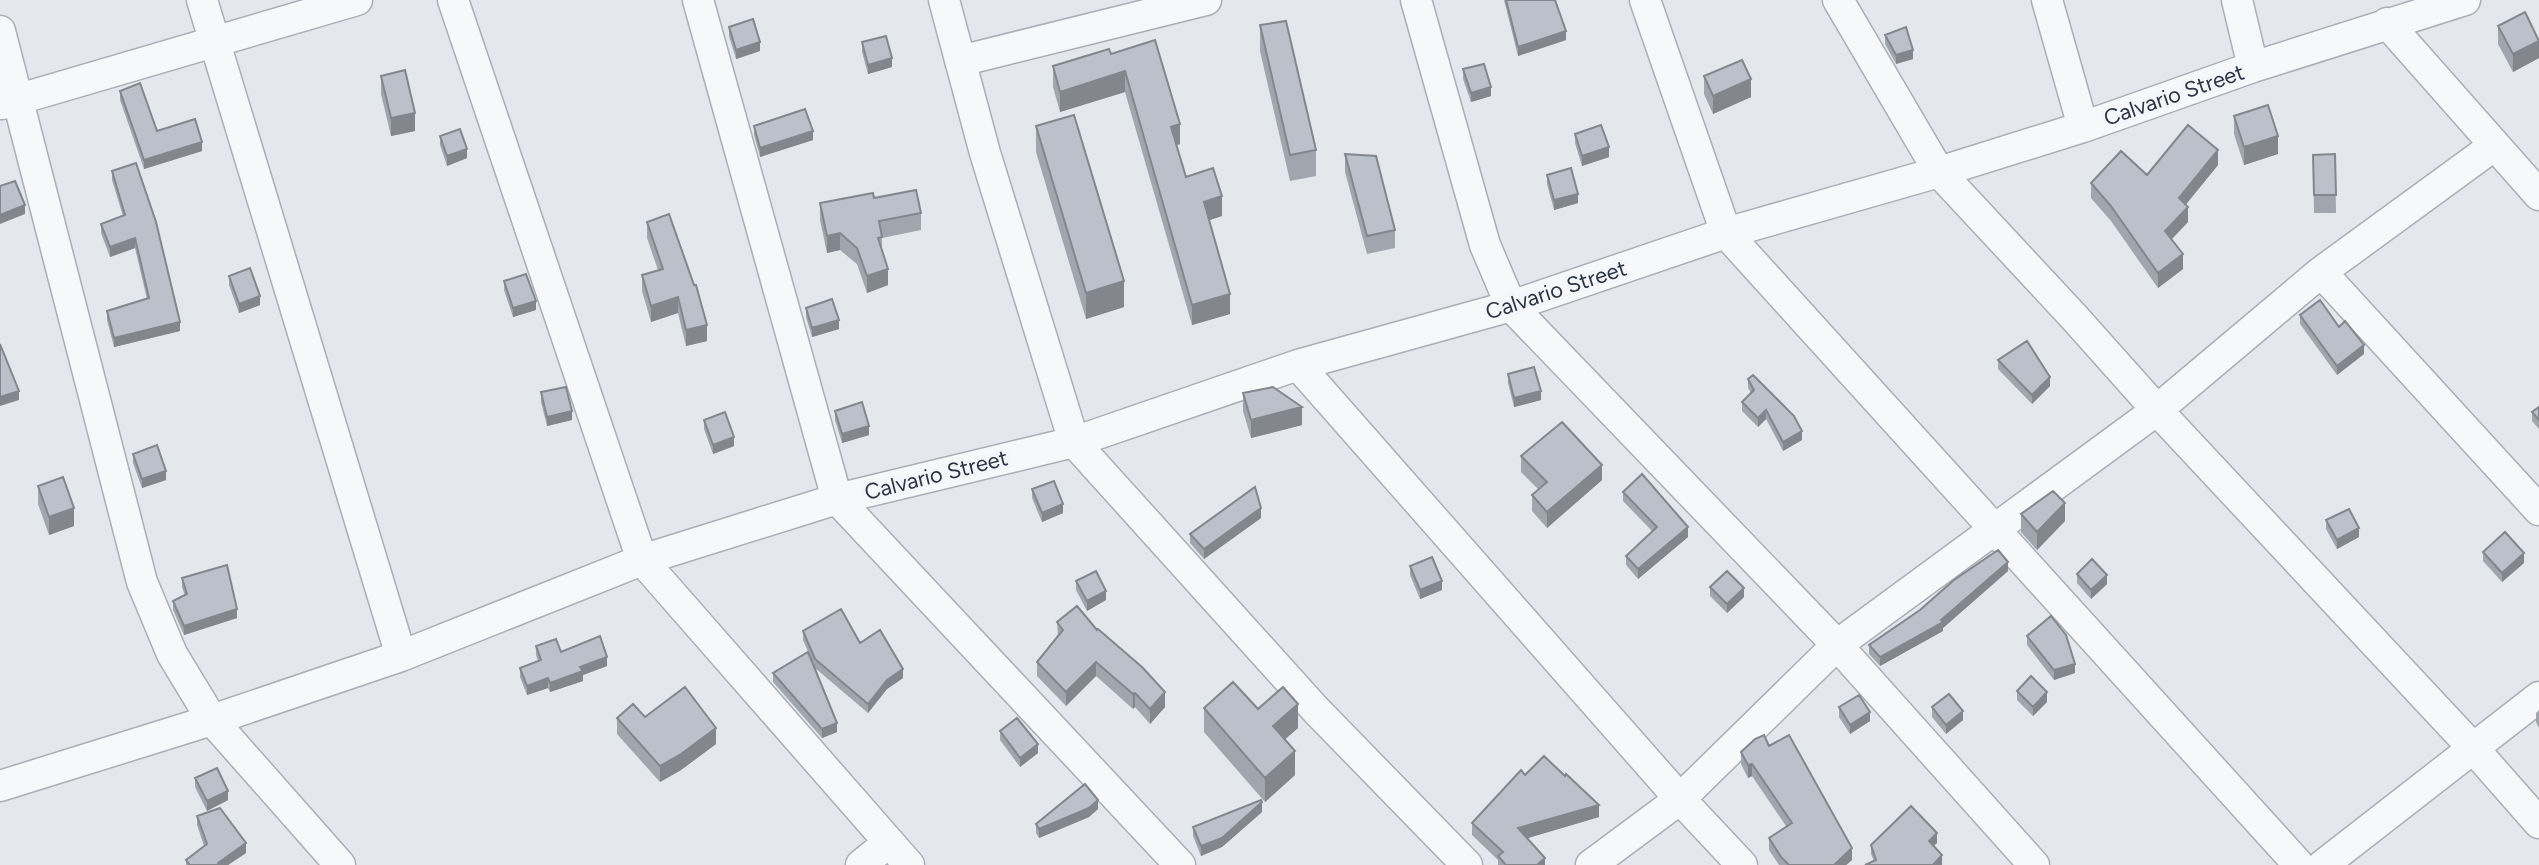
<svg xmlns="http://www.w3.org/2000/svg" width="2539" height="865" viewBox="0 0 2539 865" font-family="Figtree,sans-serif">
<rect width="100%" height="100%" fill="#e4e7ec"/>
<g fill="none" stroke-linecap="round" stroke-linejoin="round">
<g stroke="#a9aeb7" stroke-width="33">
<path id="minor" d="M202,0L401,656
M453,0L642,560L909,865
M698,0L837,499L1180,865
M944,0L985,153L1074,442L1316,710L1467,865
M1416,0L1485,245L1511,306L1837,645L2034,865
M1645,0L1726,233L2299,865
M1838,0L1939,172L2074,317L2157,410L2473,748L2539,823
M2047,0L2083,127
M2237,0L2253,67
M2387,23L2539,195
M0,31L142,582L172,654L212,720L340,865
M960,61L1206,0
M2,104L357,0
M2321,272L2539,510
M1298,365L1680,799L1742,865
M0,786L212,720L401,656L642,560L837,499L1074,442L1298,365L1511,306L1726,233L1939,172L2083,127L2253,67L2465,0
M861,865L889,842
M1591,865L1680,799L1837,645L2157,410L2321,272L2495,145
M2323,865L2539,697"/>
</g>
<use href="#minor" stroke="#f7f8fa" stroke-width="30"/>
</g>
<path fill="#a1a5ae" d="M1504,0H1555L1566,40L1518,56Z
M1260,25L1316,150V176L1290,181L1260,51Z
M2498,26L2539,39V58L2513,72L2498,44Z
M729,27L760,51L736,59L729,36Z
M1885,35L1913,59L1896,64L1885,44Z
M862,42L892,67L868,74L862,52Z
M1111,54L1180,144L1176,145L1186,177L1222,216L1209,220L1230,314L1192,325L1125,92L1060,112L1053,87V66Z
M1463,69L1491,96L1471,102L1463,79Z
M381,76L415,131L391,136L381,94Z
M1704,76L1751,97L1713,114L1704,94Z
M120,91L157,131L202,151L144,169L120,100Z
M2234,116L2278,154L2244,165L2234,134Z
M754,126L813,140L760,157L754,135Z
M1036,126L1124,307L1086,319L1036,152Z
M1575,134L1609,157L1582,166L1575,143Z
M440,136L467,158L447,166L440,145Z
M1345,154L1395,230V248L1367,254L1345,172Z
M2335,154L2336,213H2314L2313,155Z
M2218,165L2186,204L2188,222L2172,239L2183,269L2158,288L2111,221L2091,198V183Z
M112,171L180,331L114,347L107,320V311L147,299L135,248L110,257L101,233V224L123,216L112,180Z
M1547,175L1578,203L1554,210L1547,184Z
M874,198L921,213V230L882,238V250L888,285L867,293L857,264L840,250L827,253L820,220V203Z
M647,222L707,341L686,346L678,313L651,322L642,291V275L658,270L647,238Z
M229,276L260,305L239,313L229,285Z
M504,281L536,310L513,317L504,290Z
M806,308L839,329L812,337L806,317Z
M2300,315L2364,354L2337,375L2300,324Z
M1998,360L2050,386L2032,404L1998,369Z
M1508,374L1541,400L1514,407L1508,383Z
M1748,379L1802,440L1783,451L1766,419L1758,427L1742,411V402L1751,393L1748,388Z
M541,392L572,420L547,426L541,402Z
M1243,393L1302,425L1251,438L1243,411Z
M2539,407V429L2532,421V412Z
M835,411L869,435L842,443L835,420Z
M704,420L734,446L713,454L704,429Z
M133,454L166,480L142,488L133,463Z
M1521,456L1602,480L1547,528L1532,511V495L1539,490L1521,472Z
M38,486L74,526L49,535L38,504Z
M1032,489L1063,513L1042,522L1032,498Z
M1623,492L1688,537L1638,579L1626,565V556L1652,531L1623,501Z
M2021,514L2065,521L2037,550L2021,532Z
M1261,518L1204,559L1190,543V534Z
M2326,520L2359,537L2337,549L2326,529Z
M2483,552L2524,563L2502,582L2483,561Z
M1410,566L1442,590L1420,599L1410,575Z
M2008,571L1943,628V631L1880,666L1869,654V645Z
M2077,574L2107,584L2091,599L2077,583Z
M182,578L237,618L184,635L173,610V601L185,596L182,587Z
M1076,581L1106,600L1087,611L1076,590Z
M1710,587L1744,597L1727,613L1710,596Z
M1057,622L1097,630L1165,707L1150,724L1135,707L1133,709L1096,676L1066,706L1037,676V662L1058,637Z
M803,631L903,678L887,689L868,713L815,668L803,640Z
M2027,636L2075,673L2054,680L2027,645Z
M536,646L561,652L607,666L583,675V681L550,692L548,688L527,695L520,677V668L538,661L536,655Z
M773,673L837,732L822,738L773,682Z
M2017,691L2047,702L2033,716L2017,700Z
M1839,707L1870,721L1850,734L1839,717Z
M1932,707L1963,720L1946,734L1932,717Z
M1204,708L1258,709L1298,728L1285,739L1295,775L1265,802L1204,732Z
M2539,710V728L2536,722V713Z
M617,718L716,744L681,770L660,782L617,734Z
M1000,731L1038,753L1020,767L1000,740Z
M1769,746L1852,860L1846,865H1779L1769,850V838L1786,826L1752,776L1748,778L1741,764V752Z
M1525,775L1599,817L1527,838L1545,865H1498V860L1472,835V823Z
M195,778L228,800L207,811L195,787Z
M1098,809L1089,817L1039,838L1036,833V824Z
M1262,812L1222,847L1201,856L1193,836V827Z
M197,816L246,853L228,865H186V860L204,846L197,825Z
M1937,843L1933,846L1942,865L1874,861L1871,854V845Z"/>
<path fill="#83868d" d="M1566,31V40L1518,56V47Z
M2539,41V58L2513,72V54Z
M760,42V51L736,59V50Z
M1913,50V59L1896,64V55Z
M892,58V67L868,74V65Z
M1125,71V92L1060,112V92Z
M1751,79V97L1713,114V96Z
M1491,87V96L1471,102V93Z
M415,113V131L391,136V118Z
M1180,124V144L1171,147V127Z
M813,131V140L760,157V148Z
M2278,136V154L2244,165V147Z
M202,142V151L144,169V160Z
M1609,147V157L1582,166V156Z
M467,149V158L447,166V156Z
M2218,150V165L2179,213V198Z
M1578,194V203L1554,210V200Z
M1222,196V216L1204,222V202Z
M25,205V214L0,224V215Z
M2188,207V222L2165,246V231Z
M840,233V250L827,253V236Z
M135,238V248L110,257V247Z
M2183,254V269L2158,288V273Z
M888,269V285L867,293V276Z
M1124,281V307L1086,319V293Z
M1230,294V314L1192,325V305Z
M260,296V305L239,313V304Z
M678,297V313L651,322V306Z
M536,301V310L513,317V308Z
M839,320V329L812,337V328Z
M180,322V331L114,347V338Z
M707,325V341L686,346V330Z
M2364,345V354L2337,375V366Z
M2050,377V386L2032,404V395Z
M19,391V400L0,406V397Z
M1541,391V400L1514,407V398Z
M1302,407V425L1251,438V420Z
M1766,410V419L1758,427V418Z
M572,411V420L547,426V417Z
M869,426V435L842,443V434Z
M1802,431V440L1783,451V442Z
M734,437V446L713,454V445Z
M1602,465V480L1547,528V512Z
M166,471V480L142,488V479Z
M2065,503V521L2037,550V532Z
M1063,504V513L1042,522V513Z
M74,508V526L49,535V517Z
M1261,508V518L1204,559V549Z
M1688,527V537L1638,579V569Z
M2359,528V537L2337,549V540Z
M2524,553V563L2502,582V573Z
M2008,562V571L1943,628V631L1880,666V657L1941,620Z
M2107,575V584L2091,599V590Z
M1442,581V590L1420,599V590Z
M1744,588V597L1727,613V604Z
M1106,591V600L1087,611V601Z
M237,609V618L184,635V626Z
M607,657V666L583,675V681L550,692V683L580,667Z
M1096,662V676L1066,706V692Z
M2075,664V673L2054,680V670Z
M903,669V678L887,689L868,713V704L887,680Z
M548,678V688L527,695V686Z
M1165,692V707L1150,724V709Z
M2047,692V702L2033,716V707Z
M1135,693V707L1133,709V694Z
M1298,704V728L1273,750V726Z
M1963,711V720L1946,734V725Z
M1870,712V721L1850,734V725Z
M837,723V732L822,738V729Z
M716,728V744L681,770L660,782V766Z
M1038,744V753L1020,767V758Z
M1295,751V775L1265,802V778Z
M1752,764V776L1748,778V765Z
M228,791V800L207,811V801Z
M1098,800V809L1089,817L1039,838V829Z
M1262,802V812L1222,847L1201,856V846Z
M1599,805V817L1518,841V828Z
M1937,833V843L1929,850V841Z
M246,843V853L228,865H218V863Z
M1852,848V860L1846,865H1834Z
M1942,855V865H1934V864Z
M1545,858V865H1537Z"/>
<path fill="#bbc0ca" stroke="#83868d" stroke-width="2" d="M1506,0H1555L1566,31L1518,47Z
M2525,12L2539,41L2513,54L2498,26Z
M753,19L760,42L736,50L729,27Z
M1286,21L1316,150L1290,155L1260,25Z
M1906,27L1913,50L1896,55L1885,35Z
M886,36L892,58L868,65L862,42Z
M1155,40L1180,124L1171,127L1186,177L1213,168L1222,196L1204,202L1230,294L1192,305L1125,71L1060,92L1053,66L1109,49L1111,54Z
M1742,60L1751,79L1713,96L1704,76Z
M1484,64L1491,87L1471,93L1463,69Z
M405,70L415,113L391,118L381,76Z
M140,83L157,131L195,119L202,142L144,160L120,91Z
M2268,105L2278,136L2244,147L2234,116Z
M805,109L813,131L760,148L754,126Z
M1074,115L1124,281L1086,293L1036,126Z
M1601,125L1609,147L1582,156L1575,134Z
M2188,125L2218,150L2179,198L2188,207L2165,231L2183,254L2158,273L2111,206L2091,183L2121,151L2147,175Z
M460,129L467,149L447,156L440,136Z
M1345,154L1376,156L1395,230L1367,236Z
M2335,154L2336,195H2314L2313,155Z
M136,163L156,222L180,322L114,338L107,311L149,298L135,238L110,247L101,224L125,215L112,171Z
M1571,168L1578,194L1554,200L1547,175Z
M15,181L25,205L0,215V186Z
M916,190L921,213L879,221L882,237L878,238L888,269L867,276L857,248L840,233L827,236L820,203L873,193L874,198Z
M669,214L694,285H696L707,325L686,330L678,297L651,306L642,275L663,269L647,222Z
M250,268L260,296L239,304L229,276Z
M526,274L536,301L513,308L504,281Z
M832,299L839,320L812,328L806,308Z
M2320,300L2339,327L2345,321L2364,345L2337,366L2300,315Z
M2027,341L2050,377L2032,395L1998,360Z
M0,344L19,391L0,397Z
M1534,367L1541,391L1514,398L1508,374Z
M1753,375L1794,416L1802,431L1783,442L1766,410L1758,418L1742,402L1754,390L1748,379Z
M566,387L572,411L547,417L541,392Z
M1273,387L1302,407L1251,420L1243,393Z
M862,402L869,426L842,434L835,411Z
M2539,407V420L2532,412Z
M725,412L734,437L713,445L704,420Z
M1562,422L1602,465L1547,512L1532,495L1547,482L1521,456Z
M157,445L166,471L142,479L133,454Z
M1642,474L1688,527L1638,569L1626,556L1657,527L1623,492Z
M63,477L74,508L49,517L38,486Z
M1054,481L1063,504L1042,513L1032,489Z
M1255,487L1261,508L1204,549L1190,534Z
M2053,491L2065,503L2037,532L2021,514Z
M2349,509L2359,528L2337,540L2326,520Z
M2505,532L2524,553L2502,573L2483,552Z
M1998,550L2008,562L1941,620L1943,622L1880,657L1869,645L1920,610L1954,580Z
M1432,557L1442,581L1420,590L1410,566Z
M2092,559L2107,575L2091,590L2077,574Z
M227,565L237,609L184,626L173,601L187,594L182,578Z
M1096,571L1106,591L1087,601L1076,581Z
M1727,571L1744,588L1727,604L1710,587Z
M1077,606L1097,630L1098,629L1142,667L1165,692L1150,709L1135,693L1133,694L1096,662L1066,692L1037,662L1063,630L1057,622Z
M841,609L860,643L880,630L903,669L887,680L868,704L815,659L803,631Z
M2051,616L2066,635L2075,664L2054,670L2027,636Z
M600,636L607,657L580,667L583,671L550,683L548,678L527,686L520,668L541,660L536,646L556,639L561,652Z
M808,652L837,723L822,729L773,673Z
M2031,676L2047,692L2033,707L2017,691Z
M1233,682L1258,709L1283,687L1298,704L1273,726L1295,751L1265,778L1204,708Z
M685,687L716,728L681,754L660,766L617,718L633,704L645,717Z
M1949,694L1963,711L1946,725L1932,707Z
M1859,695L1870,712L1850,725L1839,707Z
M1017,718L1038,744L1020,758L1000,731Z
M1764,735L1769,746L1789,735L1852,848L1834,865H1789L1781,857L1769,838L1792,823L1752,764L1748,765L1741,752L1755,739Z
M1544,756L1565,776L1566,774L1599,805L1518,828L1545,858L1537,865H1506L1498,856L1503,852L1472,823L1521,770L1525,775Z
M217,768L228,791L207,801L195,778Z
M1085,784L1098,800L1089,808L1039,829L1036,824Z
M1261,800L1262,802L1222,838L1201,846L1193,827Z
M1911,806L1937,833L1929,841L1942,855L1934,864V865H1865L1876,860L1871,845Z
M220,808L246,843L218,863L219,865H190L186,860L207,844L197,816Z"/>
<g text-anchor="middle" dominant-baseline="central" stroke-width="8" stroke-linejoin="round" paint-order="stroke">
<g font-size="22" fill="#2b3445" stroke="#f4f6f9">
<text transform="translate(2174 95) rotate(-19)">Calvario Street</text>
<text transform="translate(1556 290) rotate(-18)">Calvario Street</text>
<text transform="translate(936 475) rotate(-14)">Calvario Street</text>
</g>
</g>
</svg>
